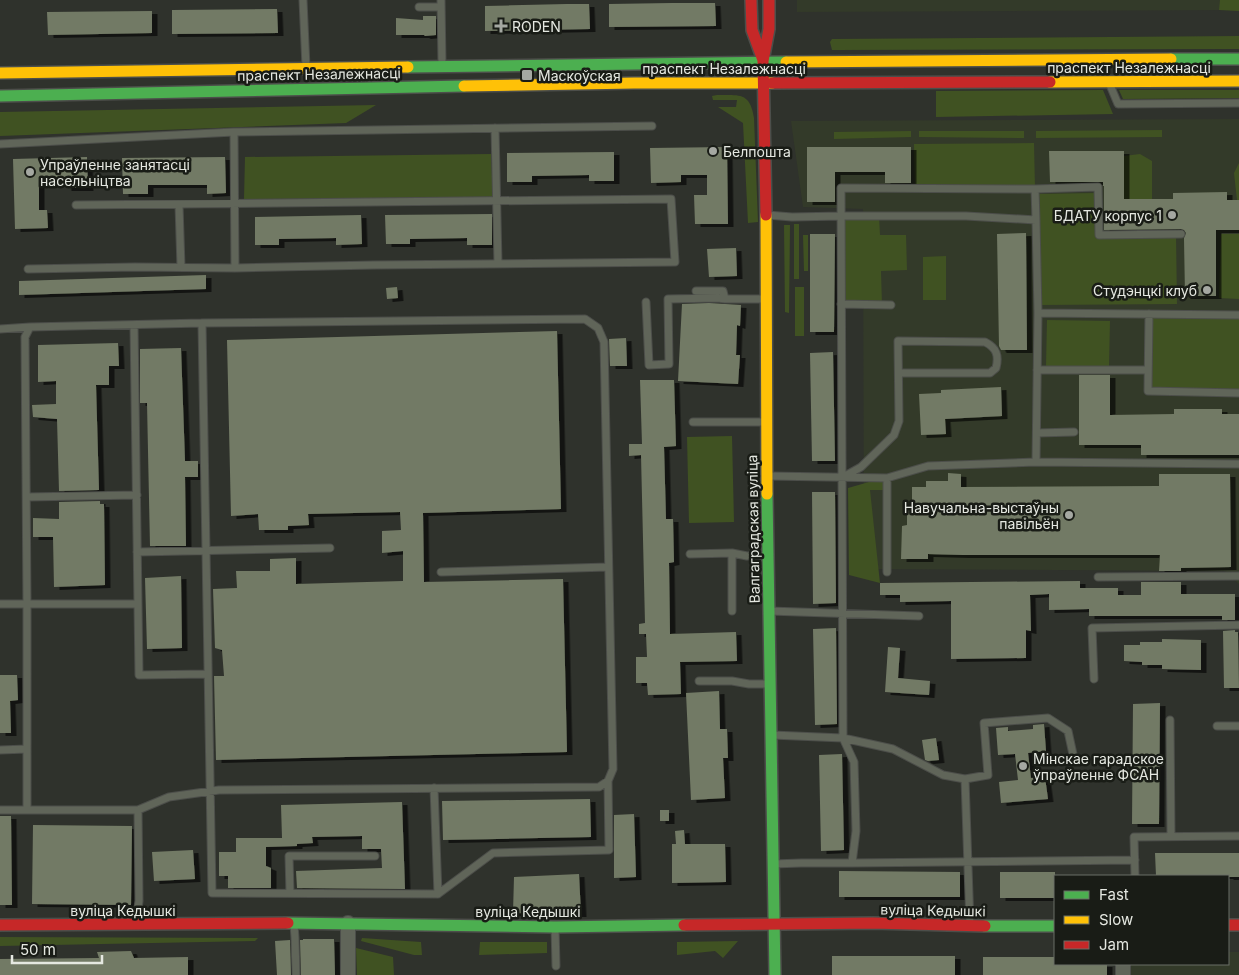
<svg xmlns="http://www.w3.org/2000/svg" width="1239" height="975" viewBox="0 0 1239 975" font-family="Inter,sans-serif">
<defs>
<filter id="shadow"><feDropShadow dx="5.5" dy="3" stdDeviation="0" flood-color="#0009"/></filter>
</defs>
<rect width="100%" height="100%" fill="#2f322c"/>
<path fill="#333a29" d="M797,0H1239V10L797,12Z
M1239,119V584L1225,571L864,569L863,209L803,207L791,121Z
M1228,952H1239V975H1131V964H1228Z"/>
<path fill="#405222" d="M1220,0H1239V11L1219,10Z
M1239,36V49L832,50L830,42L832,39Z
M1103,90L1113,114L936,117V91Z
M1119,90H1239V98L1123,99Z
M717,95C740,95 750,92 754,118L758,222L748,223L743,123L718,107H736L737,100H713L712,96Z
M376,105L346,123L0,136V112Z
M1162,130V137L1036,138V131Z
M911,131V137L834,139V132Z
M919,131H1024V138L919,137Z
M1034,143L1035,189L915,186L914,144Z
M491,154L493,198L244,199L245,157Z
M1140,154L1152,161V199H1124V156Z
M1239,163V200H1237L1234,173Z
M1097,193L1098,235H1176L1177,304L1040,305L1038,194Z
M841,216H879L880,235H906L907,270L881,271L882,305L841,304Z
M794,224H799V279H794Z
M784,225H790L789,313L785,312Z
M1221,234H1239V299L1219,298Z
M803,235H808V271H804Z
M946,256V300H923V257Z
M795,287H804V336H795Z
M1149,314L1239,315V393L1148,391Z
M1047,320L1110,321L1109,367L1046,366Z
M732,436L734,522L689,523L687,437Z
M869,482H884V490H870L880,583L849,575L848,488Z
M0,937L258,938L255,941L0,946Z
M362,938L421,942L422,955H414L361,941Z
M738,941L723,958L715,951L677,955V942Z
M480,942H547V953L479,955Z
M356,948L393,957L394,975H357Z"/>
<path fill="#727a65" filter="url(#shadow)" d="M672,3H715L716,26L609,27V4Z
M567,4H589L590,29L485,31V6Z
M277,9L278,33L172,34V10Z
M152,11V33L48,35L47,12Z
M423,16H436V35L425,36L424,35H396V18L423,20Z
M727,147L728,224H695L694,195H707V175H681V182L651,183L650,148Z
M807,147H911V183H885V172H835V202H807Z
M1049,151H1124V199H1173V193L1227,192V200H1239V230H1216V296H1185L1184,238L1186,233L1184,230L1181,229L1104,230V186H1103V182H1050Z
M614,152V181H589V175L532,176V182H507V153Z
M87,157L88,188H66L65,181H39V210H47L48,228L15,229L13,159Z
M225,157L226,193L207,194V185H148V194H123L122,158Z
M492,214V245H467V238L410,239V244H386L385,215Z
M361,215L362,244L336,245V238L279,239V245H255V217Z
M1026,233L1027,350H1001L999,346L997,234Z
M810,234H835L834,332H810Z
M736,248L737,276L709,277L707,249Z
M206,275V289L19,295V281Z
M397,287L398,298L387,299L386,288Z
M709,303L741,305L740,326L737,325L736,355H740L738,384L678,381L682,304Z
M557,331L561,509L423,513L424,582L563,579L567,752L216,760L214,676H224L222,650L215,648L213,589L237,588L236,571H270V559L296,558V584L403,581V551L382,553V531L401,530L400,512L308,514L309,525L288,526V530H259L258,514L231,516L227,340Z
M626,338L627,366H610L609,339Z
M118,343L119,366H109V385H96L99,490L59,491L57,419L33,417L32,405L56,404V381L38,382V345Z
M181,348L185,461H198V477H185L186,546H150L147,403H140V349Z
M833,352L835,461H812L810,353Z
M1079,375H1110V415L1174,414V409H1222V414H1239V455H1141V445H1079Z
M640,380H674L676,446L664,447L666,519H673L674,562L669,563L670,634L736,632L737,661L680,662L681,694L648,695L647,683H636V657H647L646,634H639V624L645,623L641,455L629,456V444H642Z
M1001,387L1002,416L945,419L946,434L921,435L919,394L941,393V390Z
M948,473L961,474V487L1159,486V474H1230L1231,567L1181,568V571H1159L1160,555H963L928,554V559H901L902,526L907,525V505L912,504V487H926V481H948Z
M812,492H835L836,603L813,604Z
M100,501V504H104L105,585L54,587L53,537H33V518L59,519V502Z
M181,576L182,648L147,649L145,578Z
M1080,581V588H1118V595H1141V582H1181V594H1235V620H1222V616H1089V609L1049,610V594L1030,595L1031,631L1026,630V658L951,659V601L900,602V595H880V583Z
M836,628L837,724L815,725L813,629Z
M1235,630V632H1238L1239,688H1224L1223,631Z
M1162,639L1201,640V670L1162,669V665H1142V662L1124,661V645H1140V642H1162Z
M888,647L900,648L898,678L930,681L929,695L885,692Z
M0,675H17L18,700L10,701L11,733H0Z
M719,691L720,729H727L728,758H723L725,798L691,800L686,693Z
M1160,703L1159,824H1132L1133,704Z
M1044,724L1046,751L1028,753L1031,778L1045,777L1048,799L1001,803L999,782L1018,780L1015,754L998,755L996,728L1008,727V731L1033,729V725Z
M936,738L939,760L928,761L925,760L922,740Z
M842,754L844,850L821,851L819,755Z
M590,799L591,837L443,840L442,801Z
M402,802L405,889L297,888L296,871L382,868L381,849H362V836L312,837L313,843L297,844V846L266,847V866L271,868V888H228V876H219V852H236V838H282L281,805Z
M660,810H669V821H660Z
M634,814L636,877L614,878V815Z
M0,816H11L12,905H0Z
M33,825L132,826L131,905L32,904Z
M684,830L685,844H725L726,882L672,883V844H676L675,831Z
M193,850L195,879L154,881L152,852Z
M1155,853H1239V877H1228V876H1156Z
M839,871L960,872V897H839Z
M1000,872H1055V898H1000Z
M579,874L581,914L513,913L514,877Z
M303,939H334L335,975H301L300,940H303Z
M290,940L291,975H277L275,941Z
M131,951L134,958L188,957V975H0V959L99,958L97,952Z
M832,956H955V975H832Z
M983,957H1055V964H1107V975H983Z"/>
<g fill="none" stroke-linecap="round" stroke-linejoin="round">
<g stroke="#4c4e4a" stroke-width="9">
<path id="lane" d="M303,0L306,67
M441,0L442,63
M419,7H441
M1110,85L1118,104L1239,103
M495,128L498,264
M234,132L235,268
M0,144L234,132L652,126
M1035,189L1036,220
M179,205L181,267
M767,215L792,217L841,216H966L1036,220L1038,313L1036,462
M28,269L135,267L235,268L374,265L675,262L671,199L76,205
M696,291H723L725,299H764
M646,302L649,365L669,364L668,299L718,298L725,299
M841,304L891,305
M1038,313L1239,315
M1149,314L1148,391L1239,393
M202,323L212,893L438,894L434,788
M134,325L139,675L208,674
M0,329L30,327
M1037,370H1148
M693,422H767
M1037,433L1074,432
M769,476L887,478L928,466L1036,462L1239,464
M845,476L861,467L894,435L899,421L898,341L985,342C997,348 999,356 996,368L990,373H899
M27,497L137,495
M137,552L330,548
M732,553V611
M690,554L732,553L747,556L767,555
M441,572L608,567
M887,572V478
M1098,577L1239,576
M0,604H138
M769,611L919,616
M1094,679L1092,628L1239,625
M699,681H732L749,684H769
M1170,720L1171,836
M1217,726H1239
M772,735L843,738L893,749L943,775L965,779L988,775L984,723L1048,718L1068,731L1074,759
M0,750L27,749
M965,779L970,925
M0,810H138L169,797L219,790L599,787L608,781L613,769L604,342L598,328L585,319L202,323L30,327L25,337L27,604V810
M138,810L139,901L137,915L139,922
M852,863L856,831L854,762L843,738L841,188L1035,189L1098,187L1099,235L1181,234
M773,864L801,863H852L1135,860
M1135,876L1134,837L1239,836
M290,893L289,856H375
M438,894L493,853L609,850L608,781
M294,924L295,938L296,975
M555,927L556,966"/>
</g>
<g stroke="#4c4e4a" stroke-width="16">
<path id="street" d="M348,923V975
M1123,975V964"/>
</g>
<g stroke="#4c4e4a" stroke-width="14">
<path id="fast" d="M1171,59H1239
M408,67L786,62
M0,96L464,86
M767,494L775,975
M288,923L555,927L684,925
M985,926H1055"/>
</g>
<g stroke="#4c4e4a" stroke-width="14">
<path id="slow" d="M786,62L1171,59
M0,73L408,67
M1050,82L1239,81
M464,86L634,83H772
M766,215L767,494"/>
</g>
<g stroke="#4c4e4a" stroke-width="14">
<path id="jam" d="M751,0L752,30L763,60
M772,83L1050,82
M766,215L763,61L769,29V0
M0,925L288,923
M684,925L873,923L985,926
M1228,925H1239"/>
</g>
<use href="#lane" stroke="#606559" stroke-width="7"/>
<use href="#street" stroke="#606559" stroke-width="14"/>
<use href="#fast" stroke="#4caf50" stroke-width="11"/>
<use href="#slow" stroke="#ffc107" stroke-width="11"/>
<use href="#jam" stroke="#c62828" stroke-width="11"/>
</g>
<g fill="#a5a8a2" stroke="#191c16" stroke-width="2">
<path d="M498.5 18.5h5v5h5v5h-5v5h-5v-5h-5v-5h5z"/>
<rect x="521" y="69" width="12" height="12" rx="2.5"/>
<circle cx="713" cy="151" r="5"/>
<circle cx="30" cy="172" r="5"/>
<circle cx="1172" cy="215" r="5"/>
<circle cx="1207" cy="290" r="5"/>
<circle cx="1069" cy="515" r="5"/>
<circle cx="1023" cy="766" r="5"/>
</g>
<g text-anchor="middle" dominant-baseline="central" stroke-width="5" stroke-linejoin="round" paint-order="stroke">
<g font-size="14" fill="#e5e8e1" stroke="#191c16" text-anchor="start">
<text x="512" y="26">RODEN</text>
<text x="538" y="75">Маскоўская</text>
<text x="723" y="151">Белпошта</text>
<text x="40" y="164">Упраўленне занятасці<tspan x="40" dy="16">насельніцтва</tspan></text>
<text x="1162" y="215" text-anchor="end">БДАТУ корпус 1</text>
<text x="1197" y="290" text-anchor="end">Студэнцкі клуб</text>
<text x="1059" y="507" text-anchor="end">Навучальна-выстаўны<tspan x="1059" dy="16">павільён</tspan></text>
<text x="1033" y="758">Мінскае гарадское<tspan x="1033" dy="16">ўпраўленне ФСАН</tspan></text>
</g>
<g font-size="14" fill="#e5e8e1" stroke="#191c16">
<text x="1129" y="67">праспект Незалежнасці</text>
<text x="724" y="68">праспект Незалежнасці</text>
<text transform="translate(319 74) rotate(-1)">праспект Незалежнасці</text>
<text transform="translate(753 529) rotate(-91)">Валгаградская вуліца</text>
<text x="123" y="910">вуліца Кедышкі</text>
<text transform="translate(933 910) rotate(1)">вуліца Кедышкі</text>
<text x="528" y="911">вуліца Кедышкі</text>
</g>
</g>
<rect x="1054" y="875" width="175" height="90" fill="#191c16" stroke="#6b6e67"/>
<rect x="1064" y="891" width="25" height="8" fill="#4caf50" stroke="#6b6e67"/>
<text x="1099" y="900" font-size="15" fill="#e5e8e1">Fast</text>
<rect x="1064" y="916" width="25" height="8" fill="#ffc107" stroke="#6b6e67"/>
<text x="1099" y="925" font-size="15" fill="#e5e8e1">Slow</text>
<rect x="1064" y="941" width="25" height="8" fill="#c62828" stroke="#6b6e67"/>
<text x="1099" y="950" font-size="15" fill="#e5e8e1">Jam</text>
<path d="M12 955v8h90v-8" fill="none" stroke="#e5e8e1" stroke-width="2.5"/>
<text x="20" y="955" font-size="15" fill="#e5e8e1" stroke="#191c16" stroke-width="4" paint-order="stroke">50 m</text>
</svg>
